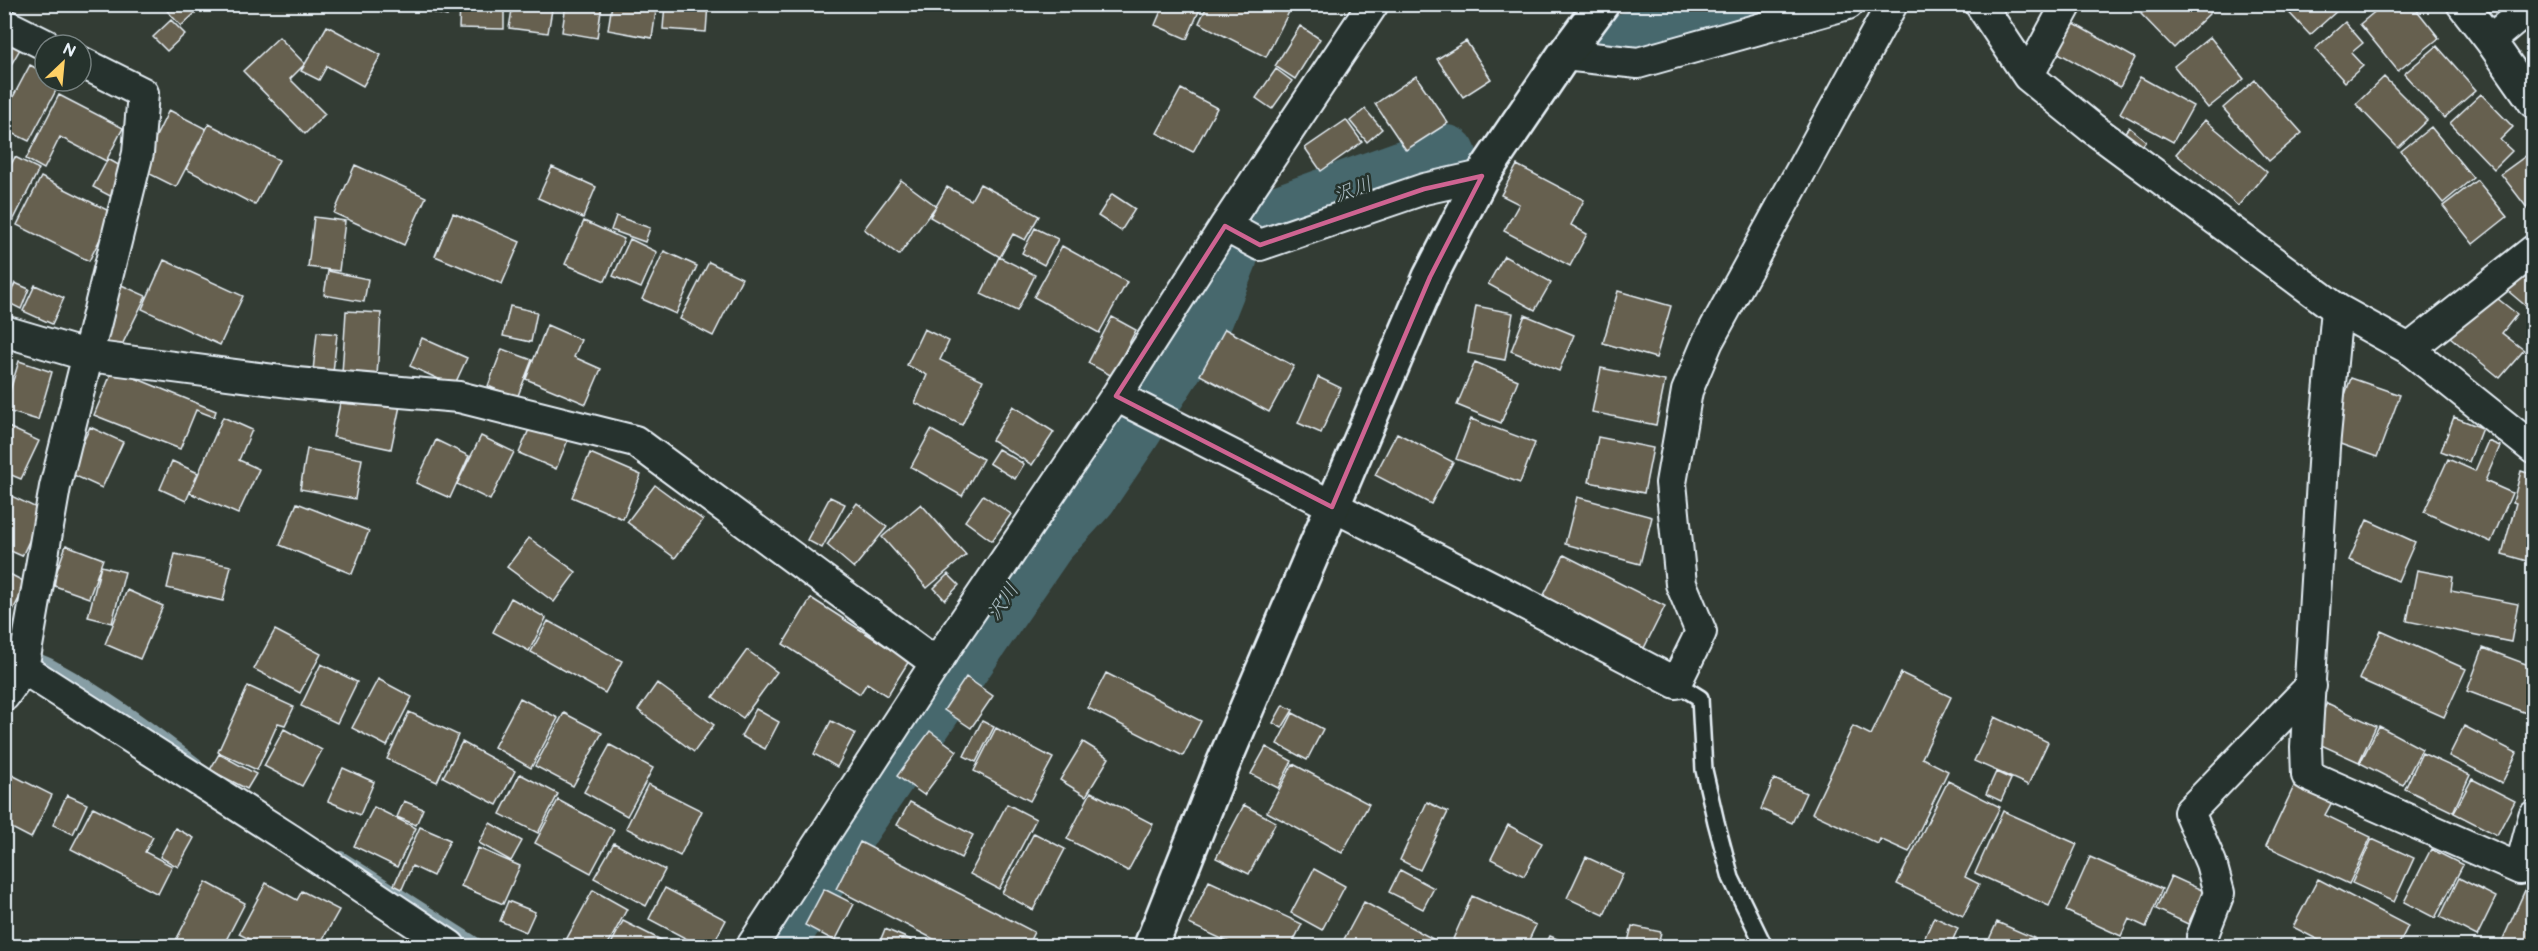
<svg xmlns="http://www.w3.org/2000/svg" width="2538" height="951" viewBox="0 0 2538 951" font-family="'Balsamiq Sans','Klee One',sans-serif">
<rect width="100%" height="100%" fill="#333c34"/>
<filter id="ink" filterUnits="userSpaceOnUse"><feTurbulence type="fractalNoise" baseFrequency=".0167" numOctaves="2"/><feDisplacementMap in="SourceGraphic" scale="12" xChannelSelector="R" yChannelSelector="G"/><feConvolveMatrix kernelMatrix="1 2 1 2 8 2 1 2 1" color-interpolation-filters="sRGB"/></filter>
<g filter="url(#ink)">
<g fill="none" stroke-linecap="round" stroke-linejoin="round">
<path stroke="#879ea5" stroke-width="10" d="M4,643C21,654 39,657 55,666C105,693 152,728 197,763
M341,856L482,946"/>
<path stroke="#47676d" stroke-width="62" d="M1620,46L1758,4
M1260,223L1446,156
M773,946L851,823L1045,540L1087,494L1129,432L1203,316L1227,256"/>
</g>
<path fill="#66604f" stroke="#e8f1f8" stroke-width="1.5" d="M161,4H205L181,26Z
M398,4H449L447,16Z
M460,4H504V29L459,28Z
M513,4H553L548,33L509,28Z
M566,4H602L597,38L562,32Z
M612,4H657L652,38L608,30Z
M665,4H708L706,32L663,29Z
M1164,4H1202L1187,39L1155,25Z
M1208,4H1293L1266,57L1199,23Z
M2150,4H2203L2211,12L2174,48L2141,14Z
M2281,4H2333L2338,10L2310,35Z
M2384,4H2412L2439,38L2398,71L2360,24Z
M171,20L185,34L167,51L153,37Z
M2069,21L2135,58L2120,87L2053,50Z
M2345,22L2363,43L2351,53L2363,66L2345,82L2315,49Z
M327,26L381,55L363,86L327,66L319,80L301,71Z
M1300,26L1320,39L1295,79L1275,66Z
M279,37L305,64L290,79L325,114L305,134L243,71Z
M2210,37L2244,79L2208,108L2174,66Z
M4,41L20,49L4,77Z
M1466,41L1491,79L1463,97L1437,59Z
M2437,46L2476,90L2444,118L2404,74Z
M30,65L45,73V81H61L29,141L4,129V114Z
M1276,69L1292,81L1272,109L1256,98Z
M1416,76L1448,123L1406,150L1375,104Z
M2140,77L2193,106L2173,142L2120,113Z
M2384,77L2427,120L2398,148L2356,104Z
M2255,80L2302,133L2269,161L2223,108Z
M1181,89L1217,108L1193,152L1157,133Z
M2481,94L2513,127L2500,140L2512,151L2494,169L2450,123Z
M59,95L123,128L106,161L60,137L44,169L26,159Z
M1365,109L1382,129L1367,142L1350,121Z
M169,110L206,129L176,187L140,169Z
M1346,120L1362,142L1321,171L1305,148Z
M2205,120L2267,172L2238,206L2176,154Z
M209,124L279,160L255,205L186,169Z
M2129,127L2146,141L2139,150L2122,136Z
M2431,127L2473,178L2443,203L2401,151Z
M2534,150V211L2531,213L2501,174Z
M15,157L39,169L13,221L4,217V178Z
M108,159L131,172L116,199L93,187Z
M355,165L426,197L404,245L334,213Z
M1517,165L1584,200L1571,225L1587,234L1570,266L1504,231L1519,204L1501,195Z
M552,167L596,187L583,218L538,198Z
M41,177L113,213L89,261L17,225Z
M901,180L936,206L899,255L864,229Z
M2477,180L2507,217L2473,244L2443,206Z
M980,184L1039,216L1025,240L1013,234L1000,257L930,217L947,187L971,200Z
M1112,194L1135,209L1121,231L1098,216Z
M453,213L520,242L502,284L435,256Z
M616,216L650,228L645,242L611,230Z
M314,217L345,221L339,271L308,267Z
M584,221L624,239L605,281L565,264Z
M1035,228L1058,239L1044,265L1022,253Z
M630,239L657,252L641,288L613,276Z
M1062,246L1127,282L1099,333L1034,297Z
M664,251L697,266L676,314L642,299Z
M1504,256L1551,282L1535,310L1488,284Z
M999,257L1035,275L1017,311L981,294Z
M164,260L243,296L220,345L142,309Z
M709,262L742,278L713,336L680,319Z
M2533,264H2534V313L2508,291Z
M328,271L368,279L364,302L324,295Z
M15,283L29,289L21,309L7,302Z
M117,283L146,296L120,349L95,338Z
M35,285L64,298L52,324L23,311Z
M1618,291L1671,306L1656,358L1603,343Z
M2488,291L2517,314L2502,333L2524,350L2500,378L2450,337Z
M510,306L537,312L531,342L503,336Z
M1476,306L1513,313L1505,360L1468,353Z
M346,311L381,313L377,376L342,374Z
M1525,315L1574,335L1559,371L1511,351Z
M1112,317L1136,330L1112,376L1088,363Z
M547,325L581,340L574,357L601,369L586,404L526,379Z
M924,329L949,341L940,360L983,380L962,425L915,403L927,375L907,365Z
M1225,329L1294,366L1269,412L1200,375Z
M317,332L337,334L333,373L313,371Z
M422,338L467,358L454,386L410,366Z
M502,349L532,360L517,398L488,386Z
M19,361L52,372L38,420L4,410Z
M1475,362L1518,380L1501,423L1457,405Z
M2534,364V377L2527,370Z
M1601,368L1665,381L1656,425L1592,412Z
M113,369L216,411L214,417L196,410L180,449L94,415Z
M4,371L10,374L4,386Z
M1318,377L1341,388L1321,433L1298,423Z
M2351,378L2400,395L2377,457L2329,440Z
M343,389L401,401L391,449L333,437Z
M1013,406L1054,432L1032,465L992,440Z
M223,417L252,430L239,460L259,469L238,514L190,493Z
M2454,417L2482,428L2469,462L2441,451Z
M1471,419L1535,443L1520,483L1456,459Z
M533,420L570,435L556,469L519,453Z
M4,425L39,441L21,479L4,472Z
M90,427L123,442L102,488L69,473Z
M931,430L983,459L962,496L911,467Z
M1397,433L1453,462L1431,504L1375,475Z
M481,436L514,452L490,500L457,484Z
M1598,437L1653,448L1644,493L1589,482Z
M436,440L469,456L450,498L416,483Z
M2488,441L2500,446L2485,481L2512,493L2491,542L2424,512L2448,459L2475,471Z
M307,449L362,459L355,499L300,489Z
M998,449L1024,464L1015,479L989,463Z
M590,453L641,475L623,519L572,497Z
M172,461L198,473L186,501L160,489Z
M2521,471L2534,475V563L2502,554L2516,503L2513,502Z
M4,485L12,488L9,495L43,511L22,556L4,548Z
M655,485L703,520L675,558L627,522Z
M983,495L1011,514L992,541L965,521Z
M830,497L845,504L822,548L807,540Z
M1577,497L1652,517L1640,564L1565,544Z
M297,503L369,531L352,574L280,545Z
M857,503L887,527L854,568L827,545Z
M921,504L966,555L927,588L882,537Z
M2367,520L2415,542L2398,581L2349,560Z
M529,538L576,572L554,602L507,567Z
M66,545L103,559L89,598L52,585Z
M175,554L231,566L223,601L167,588Z
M1564,555L1665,606L1644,648L1543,597Z
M101,566L125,572L112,623L88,617Z
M2417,570L2453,577L2451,591L2518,604L2511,642L2407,621Z
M4,571L27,583L4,627Z
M948,574L959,585L945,600L934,588Z
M127,590L163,606L140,659L105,644Z
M511,598L546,618L529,651L493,632Z
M811,598L909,661L887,696L867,683L860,694L783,644Z
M548,621L622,661L605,693L531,652Z
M275,630L321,654L300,693L254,669Z
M2381,631L2466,669L2444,717L2359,679Z
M2483,648L2534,667V692L2526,713L2467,691Z
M747,650L777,672L743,718L713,697Z
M321,664L357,682L337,723L301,706Z
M1106,673L1201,721L1183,756L1088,708Z
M1901,673L1951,697L1922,758L1948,771L1909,852L1880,839L1878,844L1812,813L1853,726L1871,735Z
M966,677L993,696L971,728L944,710Z
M378,679L412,697L387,746L352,728Z
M657,683L714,725L694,752L638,710Z
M248,686L294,707L285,725L278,723L257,770L218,752Z
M520,698L558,718L531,768L494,747Z
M2327,703L2376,726L2359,762L2310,740Z
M1283,705L1293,710L1282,728L1273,723Z
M756,709L779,722L765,749L741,736Z
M409,712L458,735L437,782L387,759Z
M564,713L602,733L573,786L535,766Z
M1293,713L1323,729L1307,760L1277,744Z
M1995,717L2048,742L2028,785L1974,761Z
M831,721L855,733L837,767L814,754Z
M982,721L994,727L976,762L964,756Z
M2379,726L2422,749L2403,785L2360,763Z
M2464,726L2517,753L2502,783L2449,756Z
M996,728L1053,758L1030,801L974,771Z
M284,729L322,750L302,786L264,766Z
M930,731L957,751L924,795L897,776Z
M462,742L515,771L497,805L443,777Z
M1083,742L1109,758L1086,796L1060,780Z
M610,745L653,768L627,816L584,792Z
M1266,747L1292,761L1278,788L1251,774Z
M2422,753L2470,775L2453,812L2405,789Z
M219,754L256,774L247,789L210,770Z
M1293,764L1369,804L1342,853L1267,812Z
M343,768L374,782L360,815L328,801Z
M4,771L52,795L31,838L4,824Z
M1996,772L2011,779L2001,801L1986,794Z
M520,774L558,794L538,833L500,814Z
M1774,779L1806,793L1792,823L1761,809Z
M2472,779L2515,801L2497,835L2454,813Z
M1948,781L2000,807L1965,877L1979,884L1963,916L1897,884Z
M2296,782L2333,800L2325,815L2371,837L2349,884L2266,846Z
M648,784L702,811L680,856L626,828Z
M1091,792L1153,824L1128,871L1067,839Z
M67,795L87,804L73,834L53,825Z
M558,800L614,830L591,873L535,843Z
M404,801L423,809L416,825L397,817Z
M910,802L973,835L961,858L897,825Z
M1427,802L1448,812L1420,870L1400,860Z
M1007,804L1036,819L999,889L970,874Z
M1244,805L1276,822L1249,874L1216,858Z
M93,807L153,837L145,852L172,866L158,894L71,849Z
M374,807L416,828L397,867L354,846Z
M2003,811L2077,844L2049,906L1975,873Z
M490,823L522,841L511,861L479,843Z
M1508,825L1542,843L1524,876L1491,859Z
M420,827L450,840L433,876L412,866L402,889L394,885Z
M175,828L194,838L178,867L160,857Z
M1034,833L1065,849L1033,910L1002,893Z
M2372,839L2414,858L2394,902L2352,883Z
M860,842L1034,932L1027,946H947L836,889Z
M614,843L665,870L646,906L594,878Z
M478,848L520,866L503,904L461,886Z
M2431,849L2463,865L2435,918L2404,902Z
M1586,857L1623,874L1604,915L1567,898Z
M2090,857L2162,889L2146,927L2129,919L2121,936L2066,911Z
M1314,869L1345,886L1322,930L1291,913Z
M1400,870L1434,888L1423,909L1389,892Z
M2171,876L2204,891L2188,924L2156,909Z
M2459,878L2496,897L2477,936L2440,917Z
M2318,879L2408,926L2398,946H2330L2293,927Z
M1209,881L1302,924L1291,946H1237L1189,924Z
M206,882L245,903L223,946H173Z
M266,883L297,900L302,891L339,910L319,946H263L239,934Z
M665,888L726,920L712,946H700L649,919Z
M2526,888L2534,891V946H2515L2502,941Z
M824,889L854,904L835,941L805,925Z
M593,890L627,909L607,946H573L565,942Z
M1472,896L1536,925L1526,946H1470L1453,939Z
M508,901L535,912L526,932L500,921Z
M1364,902L1433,939L1429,946H1348L1342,943Z
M1934,917L1958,928L1950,946H1921Z
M623,921L673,946H610Z
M1997,922L2034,938L2030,946H1986Z
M1632,926L1661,932L1658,946H1627Z
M885,929L911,940L908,946H878Z
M1550,936L1574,946H1545Z
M1664,940L1699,946H1662Z"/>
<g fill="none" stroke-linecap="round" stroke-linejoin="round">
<g stroke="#e8f1f8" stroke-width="20">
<path id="service" d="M1676,683L1700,698L1704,770L1716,822L1731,878L1764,946"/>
</g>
<g stroke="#e8f1f8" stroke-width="34">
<path id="minor" d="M1980,4L2028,76L2092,128L2337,309L2409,349L2534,449
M2462,4L2490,40L2534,103
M4,24L46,45
M2490,40L2533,4
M1564,55L1638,63L1848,4
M2028,76L2067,4
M1225,226L1260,245L1424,189L1482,176
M2337,309L2324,447L2306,747L2307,775L2520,869L2534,816
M4,331L89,356L297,383L459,397L635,441L936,663
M2409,349L2534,250
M1116,396L1504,593L1676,683L1701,632L1681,584L1671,483L1687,391L1708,341L1892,4
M7,658L291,840L450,946
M4,696L23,669L55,487L138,153L143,93L81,62
M2202,937L2219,893L2211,863L2189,812L2311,686
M752,946L936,663L1116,396L1225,226L1373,4"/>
</g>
<g stroke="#e8f1f8" stroke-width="38">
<path id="tertiary" d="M1151,946L1221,769L1430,277L1482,176L1564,55L1602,4"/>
</g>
<use href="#service" stroke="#26332d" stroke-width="15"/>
<use href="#minor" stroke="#26332d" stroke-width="30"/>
<use href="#tertiary" stroke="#26332d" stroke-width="33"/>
</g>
</g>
<path fill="none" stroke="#cf6492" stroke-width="4.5" stroke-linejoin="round" d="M1482,176L1430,277L1332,507L1116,396L1225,226L1260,245L1424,189Z"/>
<g text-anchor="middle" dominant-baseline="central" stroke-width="5" stroke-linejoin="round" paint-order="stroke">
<g font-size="20" font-style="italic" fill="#a8bac0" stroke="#26332d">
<text transform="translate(1353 190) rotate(-20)">沢川</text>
<text transform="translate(1003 602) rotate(-56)">沢川</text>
</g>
</g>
<rect width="2538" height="951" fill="none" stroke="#26332d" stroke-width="24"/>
<rect x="12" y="12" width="2514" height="927" fill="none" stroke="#e8f1f8" stroke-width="2" filter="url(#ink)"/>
<g transform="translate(63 63) rotate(26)"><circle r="28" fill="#26332d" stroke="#747f7e" stroke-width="1.5"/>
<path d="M0-4.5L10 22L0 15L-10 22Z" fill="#ffd166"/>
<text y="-9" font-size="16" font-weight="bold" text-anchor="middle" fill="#e8f1f8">N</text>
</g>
</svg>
